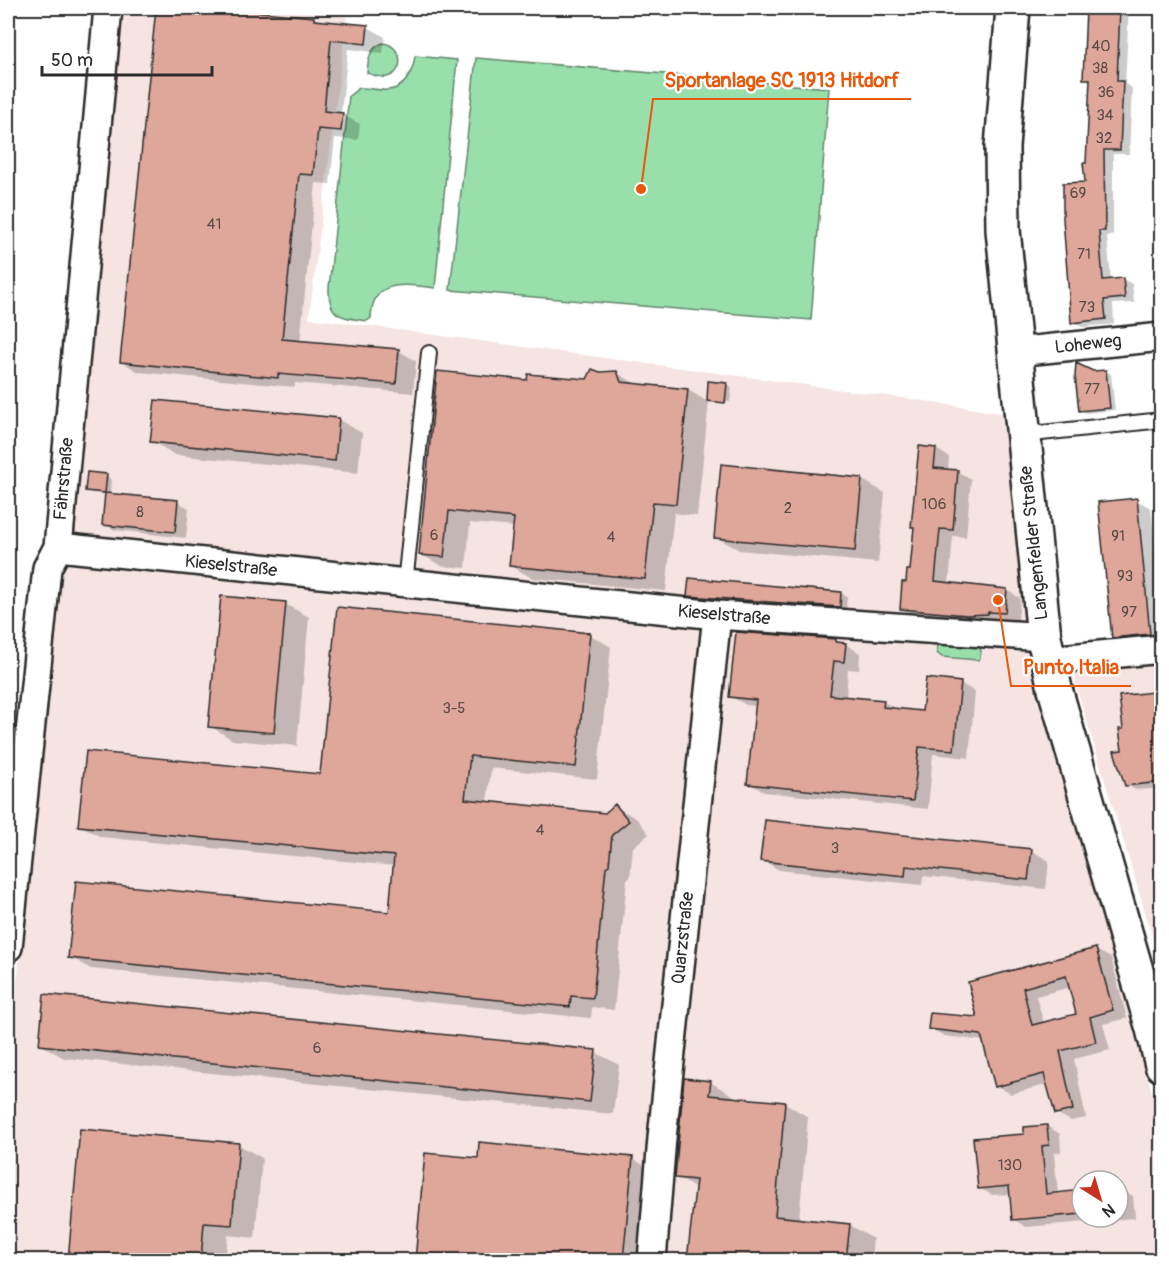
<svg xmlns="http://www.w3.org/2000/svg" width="1169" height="1268" viewBox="0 0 1169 1268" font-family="Pangolin,sans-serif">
<rect width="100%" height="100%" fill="#fff"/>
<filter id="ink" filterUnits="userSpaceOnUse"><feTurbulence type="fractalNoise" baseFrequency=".0167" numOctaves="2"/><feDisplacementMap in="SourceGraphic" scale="12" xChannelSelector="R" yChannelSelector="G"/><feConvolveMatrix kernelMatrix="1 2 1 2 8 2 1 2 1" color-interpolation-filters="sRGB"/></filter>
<g filter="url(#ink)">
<path fill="#f5e4e1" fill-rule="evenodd" d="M118,8H243L347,15L309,318L932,402L1011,415L1029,646L1157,1111L1155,1260H8V1070ZM1082,1181H1118V1217H1082Z
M1161,659V964L1075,683L1077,668Z"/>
<path fill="#99dfac" stroke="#62856c" stroke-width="1.5" d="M383,43C402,45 407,72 387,77C380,78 373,75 367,73C368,60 369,48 383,43Z
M415,56L457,60L435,288C406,285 372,277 371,318L367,321C342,317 328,318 329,288L349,96L359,88C368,87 378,91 388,90C406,89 413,71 415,56Z
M476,58L829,88L811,320L450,290Z
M938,642L979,646L981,651L980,658L978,660L942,657L937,653Z"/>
<path fill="#0003" fill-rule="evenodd" d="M158,8H242V11L314,18L320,22L368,27L385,37L383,53L348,49L341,114L360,124L358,140L335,138L330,184L316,183L300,342L399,351L416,361L413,393L295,383V387L139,372L122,362Z
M498,8H545L544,15L511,12Z
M1088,8H1129L1125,84L1132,88L1129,154H1113V235L1107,236L1111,280L1123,279L1132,284L1134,303L1113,304L1114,324L1082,327L1073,322L1087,183L1091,82L1084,78Z
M1106,371L1111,374L1115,410L1086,413L1081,410L1092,373Z
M600,373H617L638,385L688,390L708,402L710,383L726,384L732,387L730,402L709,401L697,516L674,513L666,591L532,578L511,566L515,527L470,523L466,568L442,566L420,554L529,381H588Z
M156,402L339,420L362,433L358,473L175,455L152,441Z
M936,449L949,457L948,471L958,472L971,479L966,537L953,536L949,584L1007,590L1020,598L1018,620L1001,618V621L915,616L902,608L912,571Z
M106,476L111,479L110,495L177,502L189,508L186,538L115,530L103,524L106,494L92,493L87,490Z
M861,479L885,493L878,563L739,550L716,537Z
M1136,500L1151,508L1162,616V642L1128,646L1113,637Z
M841,593L847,597L846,610L695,599L689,595Z
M285,604L309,617L297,746L233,740L210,726Z
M589,634L611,647L597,779L491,768L487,803L606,814L615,806L637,819L649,834L633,847L630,878L627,879L614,1010L592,1007L591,1018L91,969L70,957L390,914L395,866L101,837L80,825L321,775Z
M737,634L836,640L845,644L860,653L859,670L848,669L846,698L884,702L898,710L924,712L960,683L975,692L969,758L933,754L928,809L764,792L749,783L757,706L746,705L730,696Z
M1162,693V788L1136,790L1126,785L1123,751L1124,730L1121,697Z
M1162,847V864L1157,848Z
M1031,850L1049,861L1046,889L923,876L922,885L779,870L762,860Z
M1096,950L1111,958L1127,1018L1103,1024L1110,1050L1074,1059L1086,1118L1071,1121L1056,1113L1049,1084L1011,1094L997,1086L985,1041L944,1036L930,1028L979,1019L969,983ZM1071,987L1078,1015L1044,1024L1036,996Z
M40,1044L595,1052L619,1065L613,1114L64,1058Z
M710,1082L734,1096L733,1099L785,1103L808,1117L799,1220L850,1225L873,1239L871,1260H689L696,1189L677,1177Z
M1047,1126L1060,1134L1061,1152L1054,1153L1058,1194L1082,1192V1217H1118V1189H1120L1133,1196L1135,1218L1026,1227L1013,1219L1011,1194L992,1195L979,1188L1026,1135Z
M81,1130L239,1145L262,1158L255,1238L228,1235L225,1260H69Z
M427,1155L479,1160L633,1159L656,1172L647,1260H416Z
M1096,1254L1107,1260H1023Z"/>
<path fill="#dfa69a" stroke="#2b2b2b" stroke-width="1.5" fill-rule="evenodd" d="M156,8H220L314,17V20L368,25L366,44L331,40L324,111L343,113L341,131L318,129L313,175L299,174L282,339L399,349L396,384L278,374V378L120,362Z
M1086,8H1120L1117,81H1123L1120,150H1104L1105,231H1099L1103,280L1123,278L1125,298L1104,300L1106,319L1071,323L1063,219V183L1085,182L1083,163H1086L1090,79H1083Z
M1076,363L1093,371L1106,370L1110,408L1079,411L1075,376Z
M592,369L600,372L617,371L621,382L688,389L676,504L653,502L645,579L509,566L514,518L449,511L444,557L419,555L437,371L527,380L528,374L587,379Z
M708,381L727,383L725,403L707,401Z
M155,400L339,418L335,461L150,442Z
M919,446L936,448L934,468L958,470L953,530L940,529L935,581L1007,589L1005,613L988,612V614L967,615L900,609L902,582H906L907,570H910L914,527H911Z
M721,464L862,478L855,551L714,538Z
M87,472L107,474L105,493L85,491Z
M105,493L178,500L175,532L102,525Z
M1137,498L1150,634L1112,638L1098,502Z
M689,578L841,592L840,607L687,596Z
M221,596L286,602L274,733L208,727Z
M337,607L590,633L576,767L470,756L465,799L605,813L615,804L629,821L612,835L609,865L606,867L593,998L571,996L570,1007L68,958L76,881L389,912L394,856L78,826L86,751L320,774Z
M736,632L836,639V642L846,643L844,662L834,661L830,695L884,700L883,707L922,711L926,678L961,682L954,750L919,747L913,801L747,784L756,700L729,697Z
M1161,691V782L1125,786L1114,751L1122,750L1119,729H1123L1119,696Z
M765,820L1032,849L1028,880L906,866L905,876L760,861Z
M1096,948L1113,1010L1090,1017L1096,1042L1060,1051L1073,1110L1055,1114L1044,1074L995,1087L981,1035L928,1029L930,1013L977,1017L968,982ZM1066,976L1076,1014L1032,1025L1023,988Z
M44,994L596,1050L590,1102L39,1045Z
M684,1078L711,1081L709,1095L785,1102L775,1216L850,1224L846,1260H687L696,1180L675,1178Z
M1047,1125L1049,1145L1042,1146L1046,1194L1082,1190V1214L1012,1220L1009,1186L978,1189L973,1138L1024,1134V1127Z
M80,1129L239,1143L232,1225L204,1223L201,1260H68Z
M479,1142L633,1157L623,1260H415L425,1153L478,1158Z"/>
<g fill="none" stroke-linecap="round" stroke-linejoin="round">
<g stroke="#2b2b2b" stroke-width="18">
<path id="lane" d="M1023,435L1162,420
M405,584L429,353"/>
</g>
<g stroke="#2b2b2b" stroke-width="32">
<path id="street" d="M1015,352L1162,337
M58,547L717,615L1044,637
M1049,660L1162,649
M8,947L47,568L58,547L108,8
M652,1260L662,1138L717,615"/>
</g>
<g stroke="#2b2b2b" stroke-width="38">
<path id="secondary" d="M1013,8L1002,147L1003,230L1044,637L1055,689L1153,1029L1162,1065"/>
</g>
<use href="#lane" stroke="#fff" stroke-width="14"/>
<use href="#street" stroke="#fff" stroke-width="27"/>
<use href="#secondary" stroke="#fff" stroke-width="33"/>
</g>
</g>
<g text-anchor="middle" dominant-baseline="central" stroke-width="4.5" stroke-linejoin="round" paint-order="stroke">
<g font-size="15" fill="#584a47">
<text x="1101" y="46">40</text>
<text x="1100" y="68">38</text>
<text x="1106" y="92">36</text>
<text x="1105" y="115">34</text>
<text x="1104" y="138">32</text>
<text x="1078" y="193">69</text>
<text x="214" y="224">41</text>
<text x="1084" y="254">71</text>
<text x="1087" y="307">73</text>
<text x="1092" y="389">77</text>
<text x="934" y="504">106</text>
<text x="788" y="508">2</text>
<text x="140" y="512">8</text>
<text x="434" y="535">6</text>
<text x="1118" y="536">91</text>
<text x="611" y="537">4</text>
<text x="1125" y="576">93</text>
<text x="1129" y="612">97</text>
<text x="454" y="708">3-5</text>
<text x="540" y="830">4</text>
<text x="835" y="848">3</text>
<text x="317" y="1048">6</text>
<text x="1010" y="1165">130</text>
</g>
<g font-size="18" fill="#2b2b2b" stroke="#fff">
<text transform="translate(1088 344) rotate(-6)">Loheweg</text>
<text transform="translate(64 479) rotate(-85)">Fährstraße</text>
<text transform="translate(1034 543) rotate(-96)">Langenfelder Straße</text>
<text transform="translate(231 566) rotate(6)">Kieselstraße</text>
<text transform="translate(724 615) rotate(5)">Kieselstraße</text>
<text transform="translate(683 938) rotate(-84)">Quarzstraße</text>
</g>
</g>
<path fill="none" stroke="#e8590c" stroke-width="2" d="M641 189L653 99H911M998 600L1011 686H1131"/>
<g fill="#e8590c" stroke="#fff" stroke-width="2">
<circle cx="641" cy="189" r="6"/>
<circle cx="998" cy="600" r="6"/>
</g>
<g font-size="20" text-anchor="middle" font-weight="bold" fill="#e8590c" stroke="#fff" stroke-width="4.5" stroke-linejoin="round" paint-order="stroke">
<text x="782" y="87">Sportanlage SC 1913 Hitdorf</text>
<text x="1071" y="674">Punto Italia</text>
</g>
<rect width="1169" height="1268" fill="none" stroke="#fff" stroke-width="30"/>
<rect x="15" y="15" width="1139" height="1238" fill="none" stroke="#2b2b2b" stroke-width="2" filter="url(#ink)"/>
<g transform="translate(1100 1199) rotate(143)"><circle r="28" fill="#ffffff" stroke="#aaaaaa" stroke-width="1.5"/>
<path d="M0-4.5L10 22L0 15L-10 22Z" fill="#c8321e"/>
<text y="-9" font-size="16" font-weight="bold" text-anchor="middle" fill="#2b2b2b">N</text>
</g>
<path d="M42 66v9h170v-9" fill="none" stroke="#2b2b2b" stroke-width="3"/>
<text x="51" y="66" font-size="18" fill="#2b2b2b" stroke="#ffffff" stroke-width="4.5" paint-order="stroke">50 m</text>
</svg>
